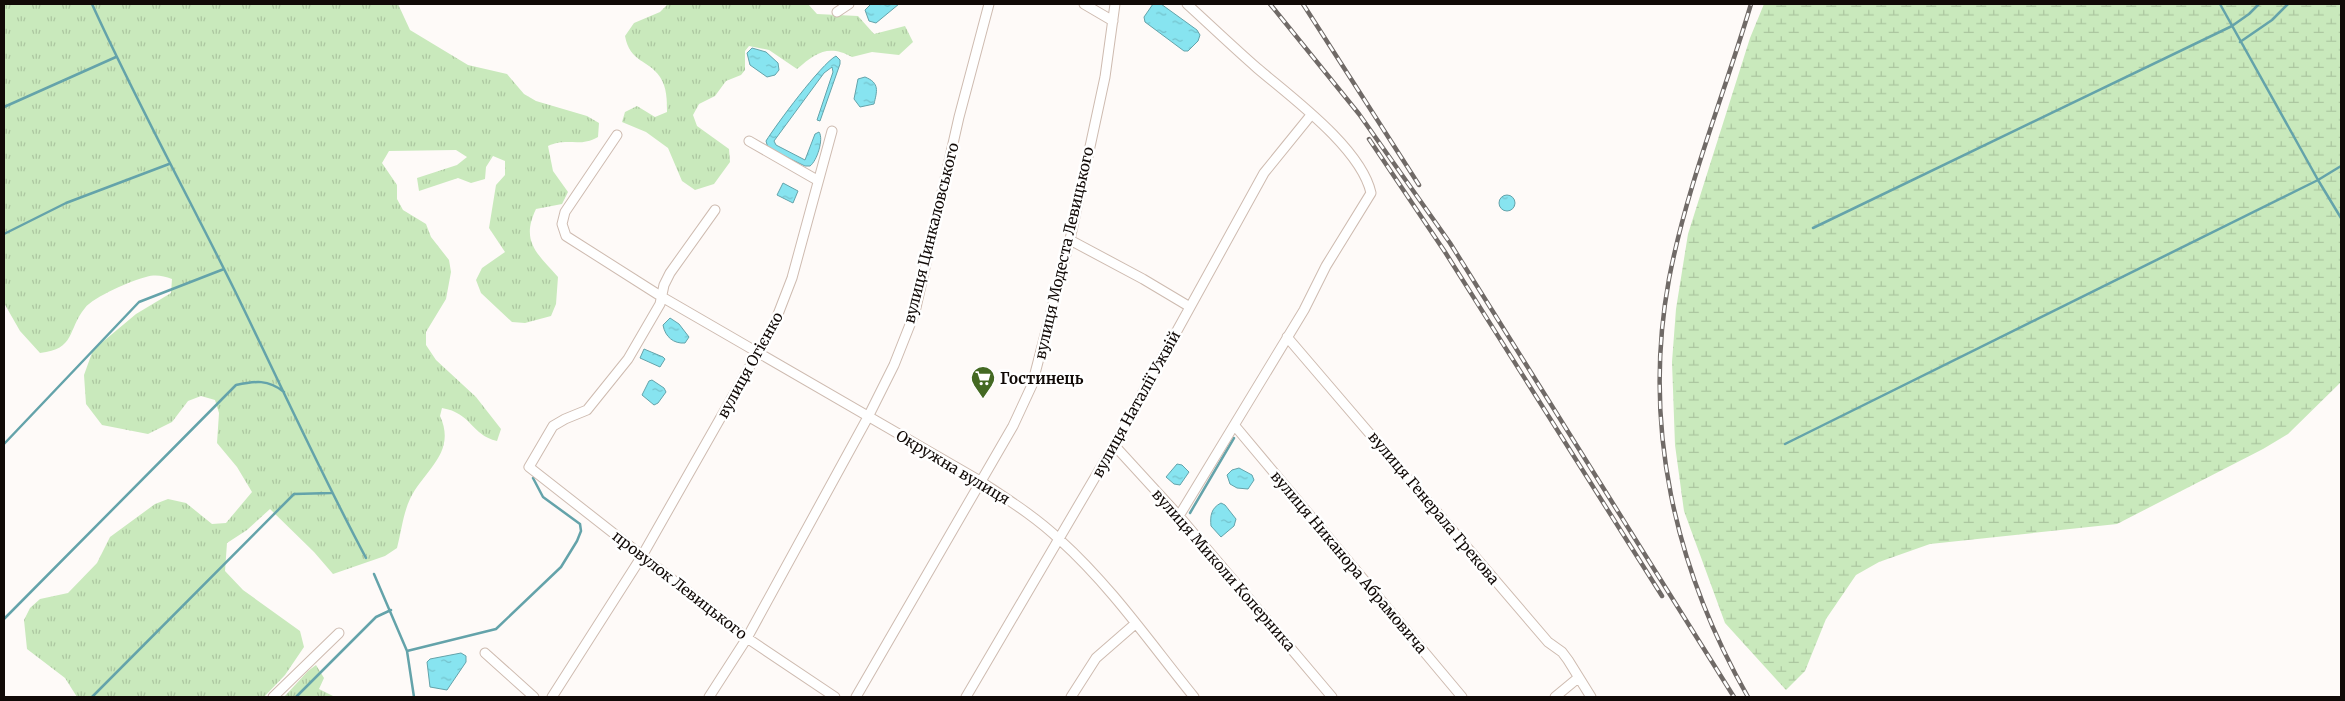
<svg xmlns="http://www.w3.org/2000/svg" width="2345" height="701" viewBox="0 0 2345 701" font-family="Merriweather,serif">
<defs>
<pattern id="grass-tufts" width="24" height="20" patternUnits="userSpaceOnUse" patternTransform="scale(1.25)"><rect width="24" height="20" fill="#c9e9bc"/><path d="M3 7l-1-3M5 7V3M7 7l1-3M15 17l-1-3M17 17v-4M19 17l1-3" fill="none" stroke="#acc6a0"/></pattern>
<pattern id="wetland-marsh" width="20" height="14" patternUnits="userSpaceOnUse" patternTransform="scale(1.25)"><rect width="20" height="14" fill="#c9e9bc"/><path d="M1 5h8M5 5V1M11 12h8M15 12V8" fill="none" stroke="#acc6a0"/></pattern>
<pattern id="water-ripples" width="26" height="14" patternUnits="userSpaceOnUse" patternTransform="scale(1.25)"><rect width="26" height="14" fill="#87e4f0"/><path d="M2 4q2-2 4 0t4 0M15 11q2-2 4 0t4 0" fill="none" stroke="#74c2cc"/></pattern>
</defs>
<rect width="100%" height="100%" fill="#fefaf8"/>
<path fill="url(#grass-tufts)" d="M4,4H398L410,30L468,65L507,74L524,94L536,101L587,116L599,123L598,137C579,148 568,137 548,146L553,171L568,192L562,204L536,209C520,242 538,254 558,277L556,304L551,316L525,323L512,322L481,293L476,280L482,268L505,252L489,228L496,185L505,175V161L493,156L486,167L485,179L471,183L458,178L419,191L417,178L457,165L467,157L456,150L389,151L382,163L397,185V199L403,210L426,224L431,237L449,260L451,272L446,299L426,332V345L436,360L476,397L501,429L497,441C471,435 472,413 442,408L440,416C457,453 424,470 410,499C403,514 401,533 397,548L385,556L333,574L314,552L270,509L247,530L227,543L225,571L243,590L300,631L304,647L285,675L264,697H77L65,678L27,649L24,620L30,608L40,599L68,593L97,563L110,537L155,504L168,499L186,503L212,524L226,523L252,492L237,467L217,443L219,413L215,400L201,396L188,401L172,422L148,434L102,425L86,404L84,375L93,350L136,314L171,293L172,279C163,276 156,274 146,277C133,280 93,297 85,308C67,330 76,349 40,353L20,331L4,303Z
M668,4H808L817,14L858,16L874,34L905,26L913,42L899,55L872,52L852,57C828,44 816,53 797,69L769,50L749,46L745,51V70L741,75L726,81L715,96L699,104L693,115L697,126L729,149L730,162L714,184L695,190L682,181L668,148L646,132L622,122L625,112L637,106L655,117L667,112C667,101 667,87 660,77C648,59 630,63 625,36L634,23L660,12Z
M316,665L324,678L319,689L335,697H284L308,671Z"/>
<path fill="url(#wetland-marsh)" d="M1764,4H2341V382L2288,434L2263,449L2117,524L1930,544L1879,562L1856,575L1826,619L1805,671L1786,690L1725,623L1684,511L1675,445L1672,362L1676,309L1688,234L1750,38Z"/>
<path fill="url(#water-ripples)" stroke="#64a3aa" d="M871,4H899L876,23L869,21L865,10Z
M1153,4H1161L1197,30L1200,35L1198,41L1188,51H1184L1145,22L1144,17Z
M752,48L766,52L778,63L779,70L775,75L767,77L750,65L747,53Z
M836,56L840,60V64L820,121L817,120L833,72L832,67L824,73L774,141L776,145L805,160L815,134L819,132C824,139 817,161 810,166H805L768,148L766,141C776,125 821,64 836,56Z
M865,77C880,83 877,91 874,104L860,107L854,99L858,79Z
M783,183L798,191L793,203L777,195Z
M1499 203a8 8 0 1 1 16 0a8 8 0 1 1-16 0Z
M670,318L679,324L689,337L685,343C674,344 665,337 663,325Z
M644,349L663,357L665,359L660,367L640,358Z
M652,380L664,388L666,392L658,403L654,405L642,395L649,381Z
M1177,464L1182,465L1189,472L1180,485L1174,484L1166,477Z
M1239,468L1252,475L1254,480L1248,489L1237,488L1230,484L1227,475L1232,470Z
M1221,503L1225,505L1236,519L1234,526L1221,537L1211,526C1210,516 1211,508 1221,503Z
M461,653L466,656V662L447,690L430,687L427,662L430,659Z"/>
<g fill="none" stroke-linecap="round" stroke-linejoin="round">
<path stroke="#64a3aa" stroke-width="2.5" d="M92,4C136,101 187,194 234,289C278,379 319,470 366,558
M2220,4L2318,180L2341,218
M2240,42L2272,20L2288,4
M4,107L116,57
M1813,228L2232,26L2249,14L2259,4
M4,234L66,203L169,164
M4,444L139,302L224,269
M1785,444L2318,180L2341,166
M1190,513L1234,438
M374,574L407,651L414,697
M4,619L236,385C255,381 268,379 284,392
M407,651L496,629L561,567L577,541L581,531L580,524L543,497L533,478
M92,697L294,494L331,493
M296,697L376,617L391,610"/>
<g stroke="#cebbb0" stroke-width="11">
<path id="minor" d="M1084,4L1113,21
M837,12L849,4
M617,135L565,212L562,224L566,236L662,297L980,481C1007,499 1036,517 1060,540C1111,586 1151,644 1194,697
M749,141L817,180
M715,210L670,273L664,285L660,304L628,359L587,410L565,419L553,426L529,467L747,638L835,697
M1070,240L1143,279L1190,307
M1287,337L1548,642L1562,652L1568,660L1591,697
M1235,426L1462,697
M1114,445L1179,516L1332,697
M1179,516L1304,310L1326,266L1371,193C1361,148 1291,97 1257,68C1233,47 1210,25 1187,4
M485,653L534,697
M273,697L339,633
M552,697L642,556L775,322L792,278L832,131
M709,697L747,638L868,417L894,365L915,312L959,117L989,4
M856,697L1013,426L1032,385L1071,235L1105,77L1115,4
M966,697L1114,445L1264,173L1311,115
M1071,697L1096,658L1135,624
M1555,697L1578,678"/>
</g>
<use href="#minor" stroke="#fff" stroke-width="9"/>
<g stroke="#706a67" stroke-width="4.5">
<path id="rail" d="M1270,4L1359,114L1450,243L1734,697
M1303,4L1419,185
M1369,139L1445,252L1662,596
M1748,697C1675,569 1642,426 1669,279C1687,185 1724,95 1751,4"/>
</g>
<use href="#rail" stroke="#fff" stroke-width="2.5" stroke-dasharray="8" stroke-linecap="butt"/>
</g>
<defs>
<g id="supermarket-pin" transform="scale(1.25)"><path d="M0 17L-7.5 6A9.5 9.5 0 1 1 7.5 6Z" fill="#446923" stroke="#fff"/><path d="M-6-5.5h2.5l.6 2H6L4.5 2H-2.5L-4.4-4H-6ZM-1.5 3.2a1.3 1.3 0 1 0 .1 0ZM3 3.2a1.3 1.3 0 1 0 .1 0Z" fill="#fff"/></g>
</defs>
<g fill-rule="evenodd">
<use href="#supermarket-pin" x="983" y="378"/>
</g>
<g text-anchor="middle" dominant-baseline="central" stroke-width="5" stroke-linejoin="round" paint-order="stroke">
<g font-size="15" fill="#110a07" stroke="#fff">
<text transform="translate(931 233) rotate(-76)">вулиця Цинкаловського</text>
<text transform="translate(1064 253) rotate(-77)">вулиця Модеста Левицького</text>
<text transform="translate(750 365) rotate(-61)">вулиця Огієнко</text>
<text transform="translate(1136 404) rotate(-61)">вулиця Наталії Ужвій</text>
<text transform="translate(953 467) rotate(31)">Окружна вулиця</text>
<text transform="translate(1434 508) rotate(50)">вулиця Генерала Грекова</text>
<text transform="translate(1349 562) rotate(50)">вулиця Никанора Абрамовича</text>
<text transform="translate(1224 570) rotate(49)">вулиця Миколи Коперника</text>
<text transform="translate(680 585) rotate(38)">провулок Левицького</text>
</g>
<g font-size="15" font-weight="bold" fill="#110a07" stroke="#fff" text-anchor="start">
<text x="1000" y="378">Гостинець</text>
</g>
</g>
<rect width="2345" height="701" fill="none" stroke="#110a07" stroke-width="10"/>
</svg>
